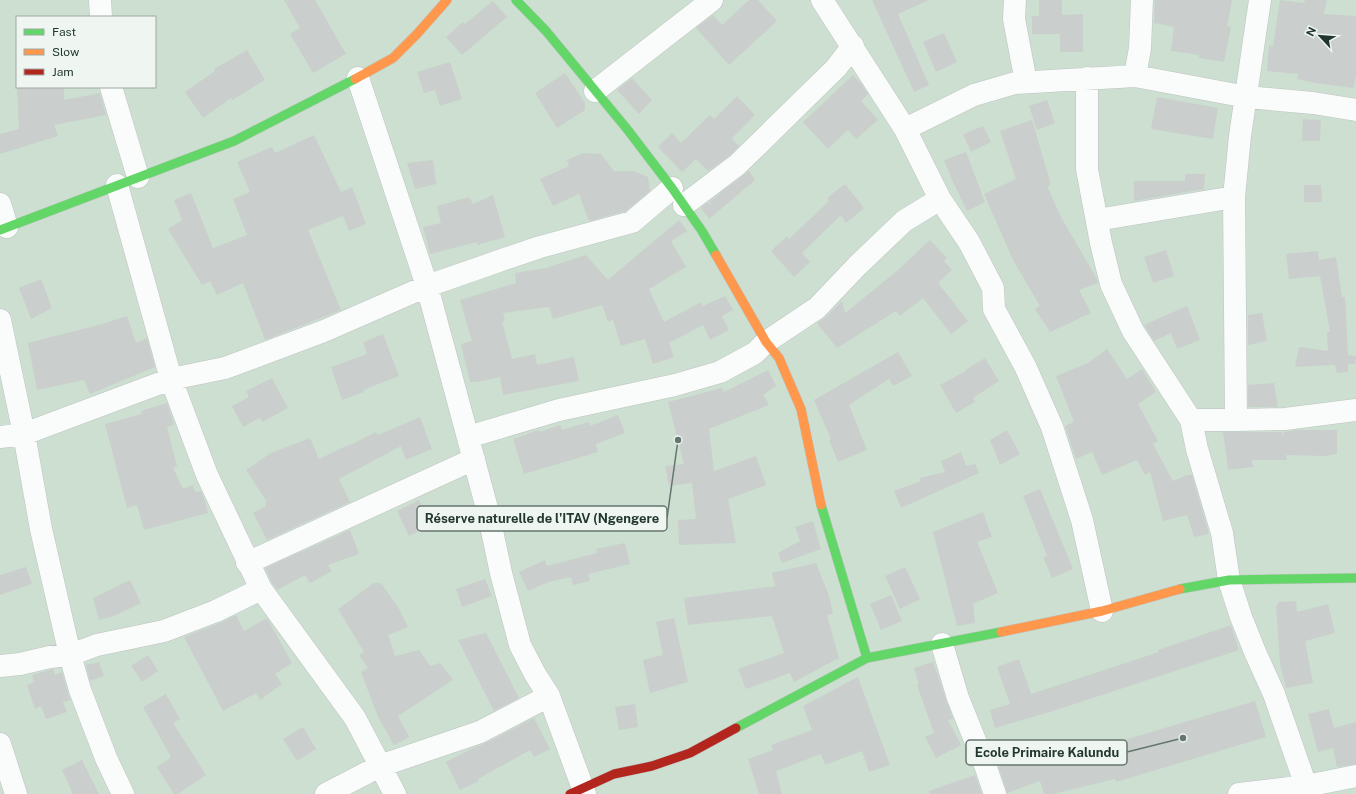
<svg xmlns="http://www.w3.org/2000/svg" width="1356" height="794" viewBox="0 0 1356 794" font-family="'Public Sans',sans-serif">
<rect width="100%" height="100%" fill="#e1e7e4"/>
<path fill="#ccdfd0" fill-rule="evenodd" d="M0,0H1356V794H0ZM17,17H155V87H17Z"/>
<path fill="#cacfcd" d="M284,0H315L346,54L313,73L290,34L300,28Z
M749,0H758L777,21L729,65L696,28L713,15L722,25Z
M872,0H929L898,14L929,85L914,92Z
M1039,0H1062V15L1083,14V52H1060V34H1032V16H1039Z
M1155,0H1232L1227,26L1231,27L1224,62L1199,58V55L1171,51L1174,27L1154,23Z
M1280,0L1304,3L1305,0H1327L1324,14L1356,16V72L1354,88L1315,83L1297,79L1298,74L1267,71L1269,45L1273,46Z
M493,1L507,17L462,55L446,37L463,22L465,24Z
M944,33L957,62L936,72L923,42Z
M247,50L265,80L232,100L231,98L203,118L185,92L215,71L214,69Z
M450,62L462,99L440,106L435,90L424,93L417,72Z
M565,73L585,103V110L557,128L535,93Z
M853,75L862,85L868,94L861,101L878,120L856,139L848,130L828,149L803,122Z
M632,78L652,100L639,114L617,90Z
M17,87H64V100L100,93L106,115L54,125L58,136L0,154V134L19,129Z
M737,96L755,115L732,138L739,146L729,156L708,171L696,159L682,172L658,147L672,133L681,143L710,115L714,119Z
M1157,97L1218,108L1213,139L1151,129Z
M1047,100L1055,123L1037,130L1029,106Z
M1303,119L1321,120L1320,141H1302Z
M1032,120L1051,185L1047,186L1062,219L1097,279L1098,283L1079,290L1091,313L1050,332L1035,309L1040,306L1013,260L984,194L1016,179L1000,131Z
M983,126L991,142L971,152L963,134Z
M314,135L341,192L352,187L366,224L349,231L343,216L308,230L341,310L265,340L243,283L217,295L210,281L202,285L168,229L182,220L174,200L191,193L213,248L247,235L233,199L250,192L237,162L272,147L275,153Z
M966,152L985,202L967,211L952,180L944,160Z
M583,153L601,154L614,171H633L648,177L650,191L626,211L589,221L579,194L553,206L540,179L569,166L567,160Z
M433,160L436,184L415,189L407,163Z
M749,171L755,180L709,219L701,208L707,203L713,205L709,202Z
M1185,174H1205L1204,189L1134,201V181H1185Z
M845,184L864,208L846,223L841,215L802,253L810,262L794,277L771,251L787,236L789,239L829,201L827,198Z
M1304,185H1321L1322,202H1304Z
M493,195L505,237L477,245V242L430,254L423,227L441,223L437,206L469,197L473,204Z
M679,220L687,231L671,241L686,267L649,289L664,322L701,302L703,306L725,296L733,310L722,316L729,330L710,340L703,325L669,343L674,357L653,364L645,339L621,346L613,320L608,322L602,305L553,319L549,307L503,313L505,321H502L512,359L535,354L537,365L574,357L579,381L503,395L500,377L477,382H470L461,344L472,341L460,300L516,283L515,273L546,268L586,255L608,280Z
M930,240L947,258L944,261L952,270L938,283L968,321L951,334L923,298L900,316L896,311L837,348L817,323L826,317L842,301L845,313L897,271Z
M1166,250L1174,276L1153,283L1144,257Z
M1318,251L1319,260L1336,257L1342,297H1345L1348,355L1356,356L1355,364H1348V372L1337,373L1335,365L1295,367L1299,347L1328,351L1327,332H1330L1320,276L1289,279L1286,254Z
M41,279L52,308L31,319L19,288Z
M1187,306L1200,340L1177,349L1171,333L1154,341L1144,325Z
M1262,313L1267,341L1248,345V315Z
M127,316L136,343L147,338L155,367L90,394L84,380L37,390L28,343L102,324Z
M383,334L399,376L363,390L364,392L342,400L331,367L367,354L363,342Z
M1107,349L1127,379L1142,369L1156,392L1138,404L1158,441L1153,444L1173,481L1187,475H1192L1209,534L1194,537L1187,515L1163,521L1150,472L1145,475L1137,460L1102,475L1092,452L1076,459L1065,426L1074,422L1056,376L1088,363Z
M898,352L912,376L893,386L889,379L849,405L867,450L838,462L829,440L831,439L814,400Z
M985,358L999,381L973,398L975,402L956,413L940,385L966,371L965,370Z
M768,370L776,386L763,395L769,405L709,429L714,471L756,456L766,485L728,499L736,543L679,545L678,520L696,519L692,483L669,486L665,466L684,464L668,402L722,388L724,392Z
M272,378L288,408L262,422L260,418L243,427L232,406L249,397L246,391Z
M1274,383L1278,407H1248V385Z
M167,403L174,425L167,427L177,466L173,468L183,489L193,485L195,492L201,491L205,501L208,513L144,530L137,505L127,508L105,424L142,414L141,411Z
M618,415L625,433L596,444L598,452L524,474L513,439L539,430L540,432L560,425L562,430L589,422L590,426Z
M420,417L432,449L406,460L401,446L339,479L350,502L267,540L253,513L266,506L265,503L267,502L246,470L271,453L310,438L319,459L348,445V446L376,432L378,435Z
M1007,430L1020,454L1000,465L990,440Z
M1297,430H1337V454L1325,456L1286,455L1287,460H1252L1253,467L1228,470L1223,432H1282L1283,438L1284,432Z
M961,452L966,466L975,464L979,473L901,508L894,491L921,481L920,478L945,472L941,461Z
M1040,489L1073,569L1052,578L1043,557L1047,556L1023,496Z
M419,500L431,525L409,536L397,511Z
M983,512L992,537L977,542L998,593L973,604L975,623L957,626L933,532Z
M813,521L821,549L782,563L778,553L800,541L795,527Z
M350,530L359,554L328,565L332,571L310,583L305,575L277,590L272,583L265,568Z
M625,543L630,564L588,574L590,581L573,585L571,577L548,582L528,591L519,572L545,560L547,566L597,553L596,549Z
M816,563L829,596L833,614L827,615L839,658L794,682L790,673L746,689L738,669L784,653L772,616L688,625L684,598L775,586L772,573Z
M26,567L32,584L0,595V575Z
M905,567L920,599L900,609L885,576Z
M485,579L492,596L462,607L456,589Z
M130,580L141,603L114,616L99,620L93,598Z
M374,583H381L398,607L408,627L388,635L395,656L419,650L430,666L440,663L453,680L398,716L409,737L394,745L378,717L361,672L368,668L359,655L364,652L338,609Z
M891,595L902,621L881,630L870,604Z
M1296,601L1297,612L1328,604L1335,633L1305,641L1313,683L1286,688L1280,664L1276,605H1278V602Z
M236,615L244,631L267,618L292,663L275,674L282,684L260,700L256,693L223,711L184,637L220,623Z
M674,618L688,682L650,693L643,660L663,655L656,622Z
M1231,625L1239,650L1053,711L995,728L990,710L1010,704L997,667L1019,659L1031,694L1159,652L1158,650Z
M486,633L519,698L494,711L458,640Z
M148,655L158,671L142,682L131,666Z
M99,662L104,676L90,681L86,665Z
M933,662L953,719L948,720L961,745L936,758L925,737L934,733L917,685L919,684L914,668Z
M53,669L55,675L62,672L70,700L63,702L67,712L46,719L41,706L35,709L27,685L34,682L32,675Z
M858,677L890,765L869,772L862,751L825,765L821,754L776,771L782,794H759L748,759L773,750L771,745L812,730L803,706Z
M166,694L180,719L173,723L206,775L178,794H174L157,767L171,757L143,707Z
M1255,701L1266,737L1116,782L1115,779L1053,794H1044L1040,781L1007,793L999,767L1024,759L1026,766L1104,746Z
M635,704L638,727L619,730L615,707Z
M1329,709L1334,728L1356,722V764L1337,767L1333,748L1318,752L1308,714Z
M534,718L550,749L534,757L530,750L478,779L479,781L460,790L446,762L475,747L486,743Z
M303,727L316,749L297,761L283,739Z
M82,760L99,794H73L62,770Z
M975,775L982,794H929V791Z"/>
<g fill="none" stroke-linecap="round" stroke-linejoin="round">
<g stroke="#bec4c1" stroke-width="23">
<path id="street" d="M100,0L101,17
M822,0L905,129L940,199L969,242L993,288L994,309L1025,366L1052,427L1082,520L1102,611
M1015,0L1014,19L1026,82
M1135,76L1140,48L1142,0
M358,78L427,286L488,512L501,573L520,645L535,674L549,696L585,794
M1087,78V169L1101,243L1111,284L1133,331L1191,420L1197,449L1222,533L1229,580L1241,617L1255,652L1274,694L1306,786
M111,87L138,177
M595,91L712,0
M905,129L974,95L1015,83L1135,76L1247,97L1313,103L1356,110
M117,185L171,379L207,475L261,589L355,718L395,794
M0,204L7,227
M684,205L737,165L836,68L853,46
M1097,220L1234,197
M0,320L24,434L41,529L70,655L80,690L106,758L123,794
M1191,420H1236L1285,419L1356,410
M1236,420L1234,197L1240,136L1260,0
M0,437L24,434L171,379L225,368L324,331L427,286L496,262L540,247L632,222L672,188
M468,437L559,410L675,385L720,372L755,353L766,342L817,308L857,266L904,221L940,199
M247,563L474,459
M942,644L958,698L985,765L995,794
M0,666L20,664L50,657L70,655L97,645L164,631L216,611L261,589
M0,744L16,794
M326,794L380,766L480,732L549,696
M1239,794L1306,786L1356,776"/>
</g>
<g stroke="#bec5c1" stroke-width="10">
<path id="fast" d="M516,0L546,31L627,129L672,188L702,231L716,255
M0,230L234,141L355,79
M821,505L867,658
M1180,589L1229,580L1356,578
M736,728L867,658L1001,632"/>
</g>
<g stroke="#bec5c1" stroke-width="10">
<path id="slow" d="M355,79L393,58L417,34L447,0
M716,255L766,342L779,358L801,409L821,505
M1001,632L1102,611L1180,589"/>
</g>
<g stroke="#bec5c1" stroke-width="10">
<path id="jam" d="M570,794L614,774L652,766L690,753L736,728"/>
</g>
<use href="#street" stroke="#fafbfb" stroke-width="22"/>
<use href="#fast" stroke="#63d668" stroke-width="9"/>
<use href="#slow" stroke="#ff974d" stroke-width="9"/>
<use href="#jam" stroke="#b3261e" stroke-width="9"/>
</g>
<path fill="none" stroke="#65756f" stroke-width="1.5" d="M678 440L667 518M1183 738L1127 752"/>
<g fill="#65756f" stroke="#eff6f2" stroke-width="1.5">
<circle cx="678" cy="440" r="4"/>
<circle cx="1183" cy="738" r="4"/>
</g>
<g fill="#eff6f2" stroke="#65756f" stroke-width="1.5">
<rect x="417" y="506" width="250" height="25" rx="4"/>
<rect x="966" y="740" width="161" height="25" rx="4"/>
</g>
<g font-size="13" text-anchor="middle" font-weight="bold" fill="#223730">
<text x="542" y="523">Réserve naturelle de l'ITAV (Ngengere</text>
<text x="1047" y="757">Ecole Primaire Kalundu</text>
</g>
<rect x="16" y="16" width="140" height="72" fill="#eff6f2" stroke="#9daaa4"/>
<rect x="24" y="29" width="20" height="6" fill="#63d668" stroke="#9daaa4"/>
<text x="52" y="36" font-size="12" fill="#223730">Fast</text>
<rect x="24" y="49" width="20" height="6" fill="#ff974d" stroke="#9daaa4"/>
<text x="52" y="56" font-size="12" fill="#223730">Slow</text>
<rect x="24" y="69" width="20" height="6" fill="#b3261e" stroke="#9daaa4"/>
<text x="52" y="76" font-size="12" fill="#223730">Jam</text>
<g transform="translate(1320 36) rotate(296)" stroke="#eff6f2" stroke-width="3" paint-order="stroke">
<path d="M0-3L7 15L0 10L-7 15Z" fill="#223730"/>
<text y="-6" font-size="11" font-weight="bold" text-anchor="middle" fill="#223730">N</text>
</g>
</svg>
